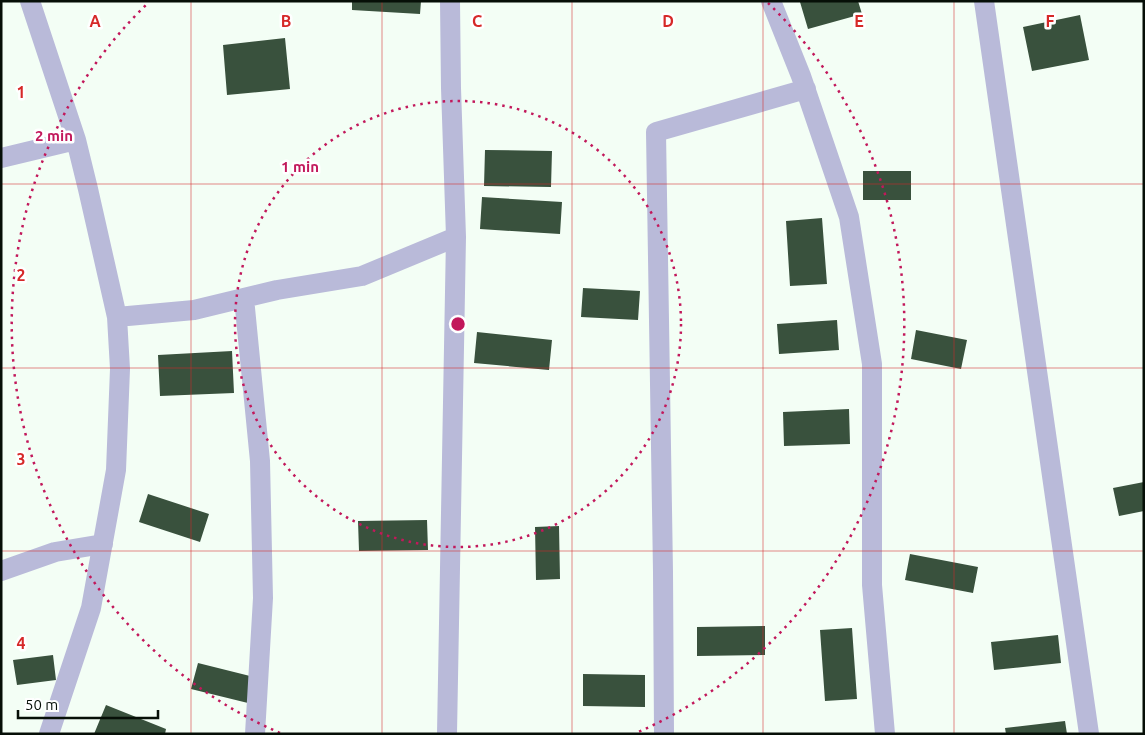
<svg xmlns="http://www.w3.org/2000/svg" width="1145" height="735" viewBox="0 0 1145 735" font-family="Ubuntu,sans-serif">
<rect width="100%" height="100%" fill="#f3fef5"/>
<path fill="#39513d" d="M352,1H421L420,14L352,10Z
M858,1L862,14L808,29L800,2Z
M1080,15L1089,60L1032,71L1023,27Z
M285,38L290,89L227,95L223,45Z
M485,150L552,151L551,187L484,186Z
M863,171H911V200H863Z
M482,197L562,202L560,234L480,229Z
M822,218L827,284L790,286L786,221Z
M583,288L640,291L638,320L581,317Z
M837,320L839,350L779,354L777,324Z
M916,330L967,340L961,369L911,359Z
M477,332L552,340L549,370L474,363Z
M232,351L234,393L160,396L158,355Z
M849,409L850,444L784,446L783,412Z
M1144,482V511L1119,516L1113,488Z
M148,494L209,514L200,542L139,522Z
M427,520L428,550L359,551L358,521Z
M559,526L560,579L536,580L535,527Z
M910,554L978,567L973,593L905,580Z
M765,626V655L697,656V627Z
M852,628L857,699L825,701L820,630Z
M1058,635L1061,663L994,670L991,642Z
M53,655L56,680L17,685L13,660Z
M198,663L258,678L252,704L191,689Z
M583,674L645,675V707L583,706Z
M106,705L166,729L165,734H94Z
M1065,721L1067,734H1006L1005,728Z"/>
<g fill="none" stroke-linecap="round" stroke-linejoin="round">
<path stroke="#b9bad9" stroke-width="20" d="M30,1L76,140L88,189L117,317L120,369L116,470L91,608L49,734
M771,1L801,76L849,217L872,364V585L885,734
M984,1L1089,734
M1,158L76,140
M244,298L260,461L263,598L255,734
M117,317L194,310L277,290L362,276L456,237
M1,571L55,552L103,544
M447,734L456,237L451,88L450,1
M664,734L663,572L656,132L806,89"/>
</g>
<path fill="none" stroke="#d62828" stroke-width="1" stroke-opacity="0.55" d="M191,1V734M382,1V734M572,1V734M763,1V734M954,1V734M1,184H1144M1,368H1144M1,551H1144"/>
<g fill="none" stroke="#c2185b" stroke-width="2.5" stroke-dasharray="2.5 5">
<circle cx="458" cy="324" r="223"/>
<path d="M280 733A446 446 0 0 1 148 3M768 3A446 446 0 0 1 636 733"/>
</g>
<g font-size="16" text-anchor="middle" font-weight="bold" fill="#d62828" stroke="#fff" stroke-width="5" stroke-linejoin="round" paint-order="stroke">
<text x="95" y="27">A</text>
<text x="286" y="27">B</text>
<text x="477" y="27">C</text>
<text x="668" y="27">D</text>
<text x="859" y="27">E</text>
<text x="1050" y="27">F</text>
<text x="21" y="98">1</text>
<text x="21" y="281">2</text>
<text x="21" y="465">3</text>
<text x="21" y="649">4</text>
</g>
<circle cx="458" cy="324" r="8" fill="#c2185b" stroke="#fff" stroke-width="2.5"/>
<g font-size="15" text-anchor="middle" font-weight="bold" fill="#c2185b" stroke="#fff" stroke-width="5" stroke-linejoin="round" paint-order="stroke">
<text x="54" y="141">2 min</text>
<text x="300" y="172">1 min</text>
</g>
<rect width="1145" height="735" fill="none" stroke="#060f07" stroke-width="5"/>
<path d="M18 710v8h140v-8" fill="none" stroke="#060f07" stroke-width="2.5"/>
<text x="25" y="710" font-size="15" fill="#060f07" stroke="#ffffff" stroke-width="4" paint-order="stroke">50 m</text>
</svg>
